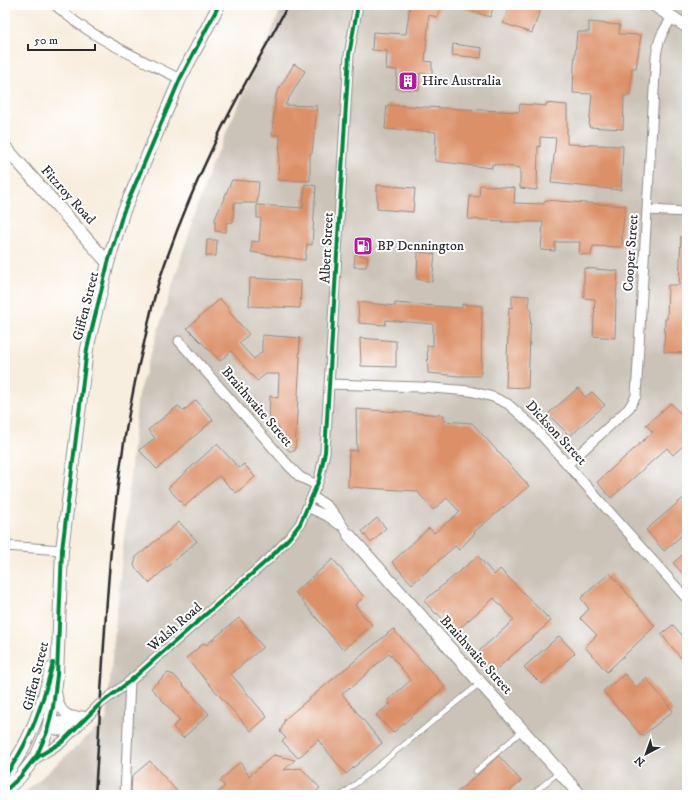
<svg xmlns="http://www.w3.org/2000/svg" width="692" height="800" viewBox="0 0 692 800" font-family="'IM FELL DW Pica',serif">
<rect width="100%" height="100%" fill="#fff"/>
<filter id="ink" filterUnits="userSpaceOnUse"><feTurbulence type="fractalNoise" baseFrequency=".025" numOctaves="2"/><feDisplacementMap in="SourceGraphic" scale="8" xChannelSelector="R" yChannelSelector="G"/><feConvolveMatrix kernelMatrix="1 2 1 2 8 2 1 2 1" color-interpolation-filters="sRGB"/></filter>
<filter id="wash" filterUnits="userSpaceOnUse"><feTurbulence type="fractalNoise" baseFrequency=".012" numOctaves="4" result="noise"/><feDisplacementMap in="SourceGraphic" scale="16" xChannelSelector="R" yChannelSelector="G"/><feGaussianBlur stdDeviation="0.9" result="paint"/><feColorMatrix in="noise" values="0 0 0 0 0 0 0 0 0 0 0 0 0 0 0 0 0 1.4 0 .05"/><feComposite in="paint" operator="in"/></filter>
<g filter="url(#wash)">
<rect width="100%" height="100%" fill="#f8eedf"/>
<path fill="#cbc3b8" d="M283,5H687V795H22L106,720L138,394L208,173Z"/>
<g id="blocks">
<path fill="#dc9067" d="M410,5H441L437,17L429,15L425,61L432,62V74L420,73L419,90L396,89L397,70L386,69L387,51L372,50L373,32L406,34Z
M457,5H494L490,17L457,6Z
M510,5H542L532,33L503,23Z
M589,22L620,25L619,34L641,35L636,68H632L630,96H624L623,129L589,127L592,94L573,93L574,65L577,32H589Z
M453,44L482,48L481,58L452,55Z
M294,64L305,71L285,105L317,106L312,153H310V181L278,180L280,135H272L276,94Z
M546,103L567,105V144L623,146L621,190L551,183L556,138L540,137V147L538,146L537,190L520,188V168L492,164V168L435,161L436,132L385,129L387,105L519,112L520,104L546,106Z
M232,180L259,182L257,203H234L233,222L226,223V232L215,231V219Z
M305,184L316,186L312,245L307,244L305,260L251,252L252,241L259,242L261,218H257V205L303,208Z
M377,185L415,188L413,212L377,209Z
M480,185L515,188L514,203L544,204L545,200L626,206L622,232V247L593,246L591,255L579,254L580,242H555V251L541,250L543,222H502L503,221L468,219L470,196L479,197Z
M681,236H687V353L664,352L665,319H667L668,285H679Z
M207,240H217L216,256H206Z
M418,252L435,254L432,282L417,279Z
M355,254L368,257L366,267H354Z
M584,268L618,271L616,299L615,338L593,336L595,299L584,298Z
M250,278L301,281L300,308L249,306Z
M512,295L529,296V309H531L528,388L506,387L509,307L512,308Z
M220,299L230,310L229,312L249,334L239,343L254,359L262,352V335L300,338L299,357H300L295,451H289L279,436V427L269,425L270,396L278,398L279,374H266L257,381L231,351L220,361L187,328Z
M358,302L395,306V303L462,308V304L482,306L481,376H459L428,373L427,345L433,346V324L386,320L385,325L359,323Z
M360,338L396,341V367L361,366Z
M578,388L585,397L592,392L605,405L570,436L548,414Z
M196,400L213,420L157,469L139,450L155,438L148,430L178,406L184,411Z
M671,403L687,421V442L673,455L667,448L611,498L597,482L653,432L646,425Z
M356,409L444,415V421L472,423L529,486L474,532L475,533L459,550L455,546L412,584L392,562L429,528L434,533L460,512L447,498L433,510L417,491L348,487L349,450L357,451Z
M217,444L239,468L244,464L255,477L236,493L219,476L185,506L168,488Z
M687,495V531L664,551L646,530Z
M377,518L386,528L371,543L362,531Z
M179,522L197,541L149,583L134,566L136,557Z
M687,551V578L673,563Z
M478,556L494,575L500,569L551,621L491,674L478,660L480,650L514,620L494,598L455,632L437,613L436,614L424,601Z
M333,559L364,597L355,605L372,625L343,650L295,592Z
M610,573L655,626L607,672L585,647L597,635L580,618L589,609L581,598Z
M239,618L263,647L231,674L267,717L251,731L186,658L204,643L206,645Z
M673,625L687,641V665L661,634Z
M393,629L445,687L393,733L376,715L390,704L388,700L411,680L389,653L351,688L350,687L342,694L382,743L346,774L318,740L298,758L282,741L286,738L280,732L285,719Z
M559,636L575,653L541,684L524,667Z
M168,673L174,675L209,714L183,738L173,727L180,720L151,688Z
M625,674L636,687L646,678L673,711L642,736L603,691Z
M274,755L295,760L284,770L301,768L320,788L312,795H216L225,786L220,781L240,762L249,776Z
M499,756L521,781L505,795H454Z
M150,761L174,788L180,795H134L131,792L132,776Z"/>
</g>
</g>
<g filter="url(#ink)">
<use href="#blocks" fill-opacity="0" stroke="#928c85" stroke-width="1"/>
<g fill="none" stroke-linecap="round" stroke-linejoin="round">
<g stroke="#928c85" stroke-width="6">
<path id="service" d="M476,771L523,730
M342,795L479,684
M531,795L559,772"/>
</g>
<g stroke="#928c85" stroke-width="11">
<path id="minor" d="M55,5C91,38 137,57 180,79
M648,210L687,212
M179,341L289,466L300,477L317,485
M330,384L420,387L470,391L493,397L508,404L534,427L687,599
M567,465L629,408L636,396L656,57C658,40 662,32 672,18
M312,497C335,508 335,516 349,535
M307,507L327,516L340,525
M5,546L62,550
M57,694C59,710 66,719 83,716
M50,723L78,719
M48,728L60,731L75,728
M35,759L62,742L100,704L130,681L271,557L290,537L300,524L319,480L325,452L349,55L358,5
M125,795L130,681"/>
</g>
<g stroke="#928c85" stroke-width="14">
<path id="tertiary" d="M654,5L687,27
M5,147L108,263
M349,535L580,795
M5,776C32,740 40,710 52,668
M5,791L20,777L37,755L47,732L53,707L57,675L62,550L87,349L108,263L123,213L180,79L219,5"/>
</g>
<use href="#service" stroke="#fff" stroke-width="4.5"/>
<use href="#minor" stroke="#fff" stroke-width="9"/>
<use href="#tertiary" stroke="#fff" stroke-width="12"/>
<path stroke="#2b2b2b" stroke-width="2.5" d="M95,795C105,644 107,490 144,343C149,321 153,299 160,278C176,230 196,182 218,136C239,92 265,49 288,5"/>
<g stroke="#fff" stroke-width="6">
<path id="cycleway" d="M32,763L39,756L62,742L100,704L130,681L271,557L290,537L300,524L319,480L325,452L349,55L358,5
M5,776C31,740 42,706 53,663
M5,791L20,777L37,755L47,732L53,707L57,675L62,550L87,349L108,263L123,213L180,79L219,5"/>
</g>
<use href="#cycleway" stroke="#00873e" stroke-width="4"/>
</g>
</g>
<defs>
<g id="building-square" transform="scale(1)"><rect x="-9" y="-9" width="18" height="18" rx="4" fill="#b5179e" stroke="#fff"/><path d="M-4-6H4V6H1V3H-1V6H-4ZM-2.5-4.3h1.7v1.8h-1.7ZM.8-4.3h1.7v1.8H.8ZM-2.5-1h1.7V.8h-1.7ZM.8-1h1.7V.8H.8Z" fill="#fff"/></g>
<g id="fuel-square" transform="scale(1)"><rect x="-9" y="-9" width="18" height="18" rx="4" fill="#b5179e" stroke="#fff"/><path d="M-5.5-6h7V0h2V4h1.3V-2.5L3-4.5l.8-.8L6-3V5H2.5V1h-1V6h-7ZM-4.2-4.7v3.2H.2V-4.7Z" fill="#fff"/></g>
</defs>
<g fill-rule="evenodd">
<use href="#building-square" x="408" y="81"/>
<use href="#fuel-square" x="363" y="246"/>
</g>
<g text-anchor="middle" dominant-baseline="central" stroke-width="4" stroke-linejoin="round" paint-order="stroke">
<g font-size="14" fill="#2b2b2b" stroke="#fff" text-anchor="start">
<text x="422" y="81">Hire Australia</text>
<text x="377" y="246">BP Dennington</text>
</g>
<g font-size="14" fill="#2b2b2b" stroke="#fff">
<text transform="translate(68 195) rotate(48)">Fitzroy Road</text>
<text transform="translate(327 248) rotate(-87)">Albert Street</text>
<text transform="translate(631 253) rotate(-86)">Cooper Street</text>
<text transform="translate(86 306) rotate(-76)">Giffen Street</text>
<text transform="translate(257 407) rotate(49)">Braithwaite Street</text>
<text transform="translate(556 433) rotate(47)">Dickson Street</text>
<text transform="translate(175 627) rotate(-41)">Walsh Road</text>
<text transform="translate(476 655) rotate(48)">Braithwaite Street</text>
<text transform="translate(36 676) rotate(-76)">Giffen Street</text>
</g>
</g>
<rect width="692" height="800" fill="none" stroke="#fff" stroke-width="20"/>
<g transform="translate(646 754) rotate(221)" stroke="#ffffff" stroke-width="3" paint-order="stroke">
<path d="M0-3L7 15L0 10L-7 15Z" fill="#2b2b2b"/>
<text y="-6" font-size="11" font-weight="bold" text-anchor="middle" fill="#2b2b2b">N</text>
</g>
<path d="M28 44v6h67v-6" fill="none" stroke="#2b2b2b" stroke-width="2"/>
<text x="34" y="44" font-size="12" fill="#2b2b2b" stroke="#ffffff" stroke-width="3" paint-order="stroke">50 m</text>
</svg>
